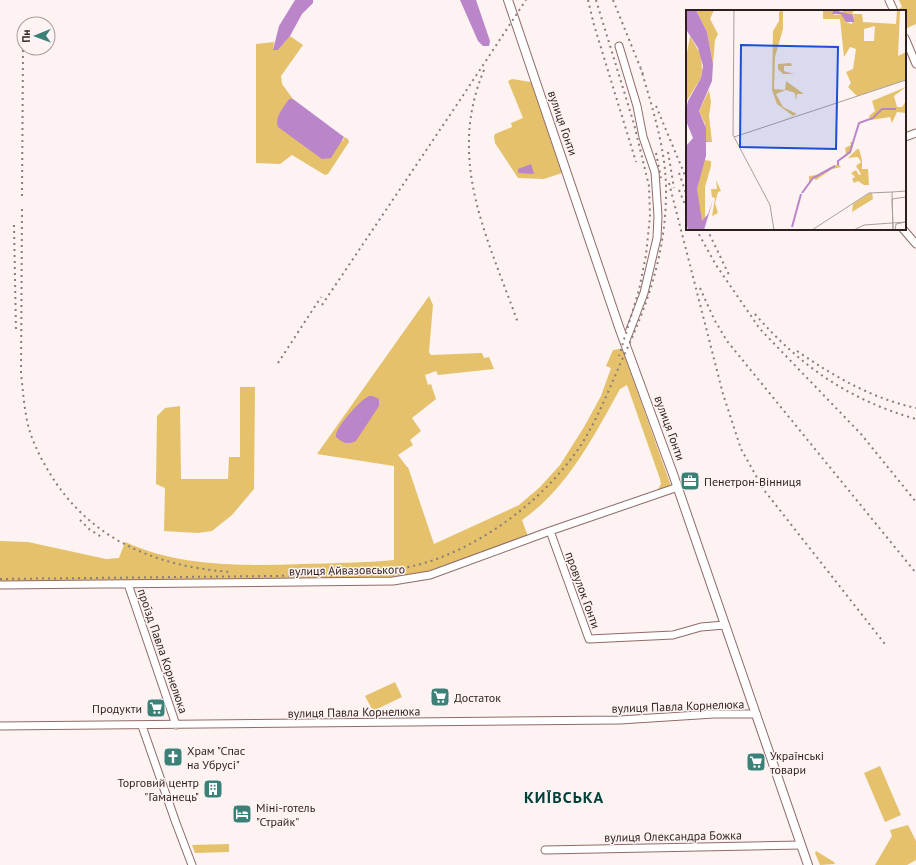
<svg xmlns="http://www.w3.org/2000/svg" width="916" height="865" viewBox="0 0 916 865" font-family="'PT Sans',sans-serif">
<rect width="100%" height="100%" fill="#fcf3f2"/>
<path fill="#e5c16b" d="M899,0H916V24L907,28L905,11H900L899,9L902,7Z
M290,36L303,45L281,76L282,84L293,99H289L343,141L344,137L348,139L349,142L328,174L325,175L292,155L280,164L256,163V44L274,42L273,50H278Z
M512,79L531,82L562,173L544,179L518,178L495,143L494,137L495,134L512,127L511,123L523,118L508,81Z
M429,296L433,305L429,352L431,355L482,353L484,358L489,357L494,369L438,375L436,371L425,375L428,385L431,384L436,399L412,418L421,431L410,440L413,445L398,455L407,467H408L434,544L519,505L540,487L560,465L584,427L601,396L611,368L606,366L613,350L619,349L623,351L671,486L657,491L661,484L660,479L627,385L620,389C594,436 567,489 522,520L529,539L414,579L0,585V541L28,542L106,559L119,558L125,542C180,567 243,566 302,564C333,563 364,563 394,560V466L317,454Z
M240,387H255L254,489L232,515L212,531L198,533L164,531L165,488L156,484L157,416L165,408L180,406L181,479H228L229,457H240Z
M395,682L402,697L373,711L365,696Z
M880,766L901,815L885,822L864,773Z
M908,825L916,841V860L907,865H875L892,836L890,830Z
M229,844V852L195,853L192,845Z
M816,851L834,862L835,864L820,865L815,853Z"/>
<path fill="#bb85ca" d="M295,0H313V3L302,14L290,36L278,50H273L279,26Z
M460,0H476L490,41L489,46H483L478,41Z
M289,99H293L344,137L331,158L322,159L278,127C274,117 284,107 289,99Z
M531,164L534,174L518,173V169Z
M369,396H373L379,399V406L356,441C348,445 342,443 336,437C334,429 360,400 369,396Z"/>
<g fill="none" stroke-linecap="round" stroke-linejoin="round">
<g stroke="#906b68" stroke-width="9">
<path id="minor" d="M889,0L894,11
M905,38L916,64
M619,46L637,106L643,137L655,172L658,216L657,238L644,293L625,343
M905,137L916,133
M903,229L916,244
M550,531L589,639L673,635L701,627L725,625
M128,584L176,725
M0,585L393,581L430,575L550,531L678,487
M0,726L620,720L714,714H756
M142,726L176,823L192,865
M545,850L801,845"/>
</g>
<g stroke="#906b68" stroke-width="10">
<path id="tertiary" d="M508,0L619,327L673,474L808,865"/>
</g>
<use href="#minor" stroke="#fff" stroke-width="7"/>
<use href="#tertiary" stroke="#fff" stroke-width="8"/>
<path stroke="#897d7c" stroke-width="2" stroke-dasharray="2 4" stroke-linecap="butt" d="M588,0L594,25L636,162
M596,0L634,124L649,186L650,216L646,255L639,290L619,356
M613,0L643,74
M484,70C446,161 488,238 518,323
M656,106L687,180
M668,152L674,188
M656,153L661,178
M679,173L687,196
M669,183L723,394L741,449L764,490L885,644
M679,190L687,209
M22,196L23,49
M22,209L21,373C23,391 24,408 28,425C32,441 40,457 49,472C89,539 154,566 230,572
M14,225L16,331
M696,229L716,265L760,329L861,434L916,502
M707,229L730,277
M700,288L714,319L727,341L916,573
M322,305L460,100L526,0
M755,314C800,366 849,400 916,419
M797,351C835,377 871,398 916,408
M278,363L321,297
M80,520L89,529L103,538
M0,579L359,575C384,572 410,568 434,560C492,539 547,496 581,445C600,415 612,381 627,349C651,296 667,245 666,186C665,146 652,107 641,69"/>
</g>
<defs>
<g id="office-square" transform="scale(1)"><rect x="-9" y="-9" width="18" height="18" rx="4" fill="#3b8178" stroke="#fcf3f2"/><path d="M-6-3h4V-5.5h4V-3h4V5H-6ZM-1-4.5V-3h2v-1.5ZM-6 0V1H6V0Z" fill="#fff"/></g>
<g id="supermarket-square" transform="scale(1)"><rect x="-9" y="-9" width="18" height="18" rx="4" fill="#3b8178" stroke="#fcf3f2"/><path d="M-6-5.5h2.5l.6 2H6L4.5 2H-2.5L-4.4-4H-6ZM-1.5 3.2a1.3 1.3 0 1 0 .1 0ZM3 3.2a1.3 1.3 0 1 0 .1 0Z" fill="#fff"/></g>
<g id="church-square" transform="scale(1)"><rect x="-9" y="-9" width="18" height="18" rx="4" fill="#3b8178" stroke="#fcf3f2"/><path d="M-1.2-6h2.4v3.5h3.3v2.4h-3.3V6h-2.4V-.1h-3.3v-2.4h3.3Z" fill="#fff"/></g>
<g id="building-square" transform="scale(1)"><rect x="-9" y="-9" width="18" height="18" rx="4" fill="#3b8178" stroke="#fcf3f2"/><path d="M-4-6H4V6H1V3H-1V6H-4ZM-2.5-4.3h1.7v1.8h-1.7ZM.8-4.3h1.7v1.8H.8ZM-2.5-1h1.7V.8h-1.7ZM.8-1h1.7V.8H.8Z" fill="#fff"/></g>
<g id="hotel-square" transform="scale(1)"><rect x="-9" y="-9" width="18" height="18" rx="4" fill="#3b8178" stroke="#fcf3f2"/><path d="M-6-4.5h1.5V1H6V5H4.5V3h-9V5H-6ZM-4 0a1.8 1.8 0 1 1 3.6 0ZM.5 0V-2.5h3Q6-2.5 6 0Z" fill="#fff"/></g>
</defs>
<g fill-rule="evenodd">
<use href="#office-square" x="690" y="481"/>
<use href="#supermarket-square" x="440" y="697"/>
<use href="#supermarket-square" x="156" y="708"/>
<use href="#church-square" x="173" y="757"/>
<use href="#supermarket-square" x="756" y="762"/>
<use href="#building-square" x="213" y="789"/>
<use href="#hotel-square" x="242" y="814"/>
</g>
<g text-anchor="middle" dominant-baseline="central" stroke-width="3" stroke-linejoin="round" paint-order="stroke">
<g font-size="12" fill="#2e1f1e" stroke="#fcf3f2">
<text transform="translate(563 123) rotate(71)">вулиця Гонти</text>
<text transform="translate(670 428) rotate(70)">вулиця Гонти</text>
<text transform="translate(347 570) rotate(-1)">вулиця Айвазовського</text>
<text transform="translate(583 590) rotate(70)">провулок Гонти</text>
<text transform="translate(163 651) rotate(71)">проїзд Павла Корнелюка</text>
<text transform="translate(678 706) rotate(-2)">вулиця Павла Корнелюка</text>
<text transform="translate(354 712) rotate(-1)">вулиця Павла Корнелюка</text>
<text transform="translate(673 836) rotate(-1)">вулиця Олександра Божка</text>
</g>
<g font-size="12" fill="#2e1f1e" stroke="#fcf3f2" text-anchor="start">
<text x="704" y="481">Пенетрон-Вінниця</text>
<text x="454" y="697">Достаток</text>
<text x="142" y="708" text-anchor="end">Продукти</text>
<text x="187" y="750">Храм "Спас<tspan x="187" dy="14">на Убрусі"</tspan></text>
<text x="770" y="755">Українські<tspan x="770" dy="14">товари</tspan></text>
<text x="199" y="782" text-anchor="end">Торговий центр<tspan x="199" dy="14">"Гаманець"</tspan></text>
<text x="256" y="807">Міні-готель<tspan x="256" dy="14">"Страйк"</tspan></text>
</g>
<g font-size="16" font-weight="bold" letter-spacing="1" fill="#003f39" stroke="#fcf3f2">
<text x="564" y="797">КИЇВСЬКА</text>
</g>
</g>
<g transform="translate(686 10)">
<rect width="220" height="220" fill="#fcf3f2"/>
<path d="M10,0H28L24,9L32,24L29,30L27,54L21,22ZM97,0V19L89,47L88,79L99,80L100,71L118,84H111L110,91L109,83L100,80L90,84L97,97L111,104L96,110L107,106L91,94L86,80L87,21L93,11V2ZM137,0H148V5L156,4L160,12L166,14L168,5H160L155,0H168L166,4H176L177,12L210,14L211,1H214L212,46L220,42V70L171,86L162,77L165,73L160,62L167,59L170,39L164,37L158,47L154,9H137ZM189,16L188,31H178V19ZM4,26L15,45L16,61L15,68L0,92V49ZM105,53L106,56H98V61L108,64H97L92,59V54ZM220,77L208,86L211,97H216L220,91V103L211,102L206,113L204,107L185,110L183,106L189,101L186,91ZM23,80L25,92L23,106L26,132L20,131L19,114L13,101ZM164,132H168L165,143L152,152L160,144L159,138L165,135ZM171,139H173L176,150V159H182L183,175H178L172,171L168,173L166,169L169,167L165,163L170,160L173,165L175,164L170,156L175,152L172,147L162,148ZM18,150L25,151V156L19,177V210L16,212L11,196V179ZM152,154L155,157L146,159L130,170L127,168L123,173V166L131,165ZM30,170L35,181L32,182L29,193L32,203L26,206L29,188L26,187L25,179H31ZM184,183H186L187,189L166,202L167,194Z" fill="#e5c16b" fill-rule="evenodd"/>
<path d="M0,0H10L21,22L27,54L26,71L13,101L20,118V131L26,132H20V146L11,179L16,211L22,204L27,190L18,220H2L0,212V136L7,128L0,111V100L2,91L15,68L17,56L12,38L1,21ZM148,0L167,5L168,12H160L155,4H146Z" fill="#bb85ca"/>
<path fill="none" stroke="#bb85ca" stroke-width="2" d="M152,155V151L164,142L173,113L187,108L196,99H210M116,183L127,168L149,156M106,217L115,184"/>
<path fill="none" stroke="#aa9e9d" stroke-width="1" d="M48,0L47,125L84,195L88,220M48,127L220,70M126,220L183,183L206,182M168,220L178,215L220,212M207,220L206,182L220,181M207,220L206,189L220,187M209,220L210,214L220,212"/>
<path fill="#1d4ed8" fill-opacity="0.15" stroke="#1d4ed8" stroke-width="2" d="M55,35L152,37L150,139L54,137Z"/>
<rect width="220" height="220" fill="none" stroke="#2e1f1e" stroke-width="2"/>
</g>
<g transform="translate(36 36) rotate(269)"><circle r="19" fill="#fcf3f2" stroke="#aa9e9d"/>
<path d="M0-3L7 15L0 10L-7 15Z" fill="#3b8178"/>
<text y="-6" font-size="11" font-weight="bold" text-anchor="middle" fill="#2e1f1e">Пн</text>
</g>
</svg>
